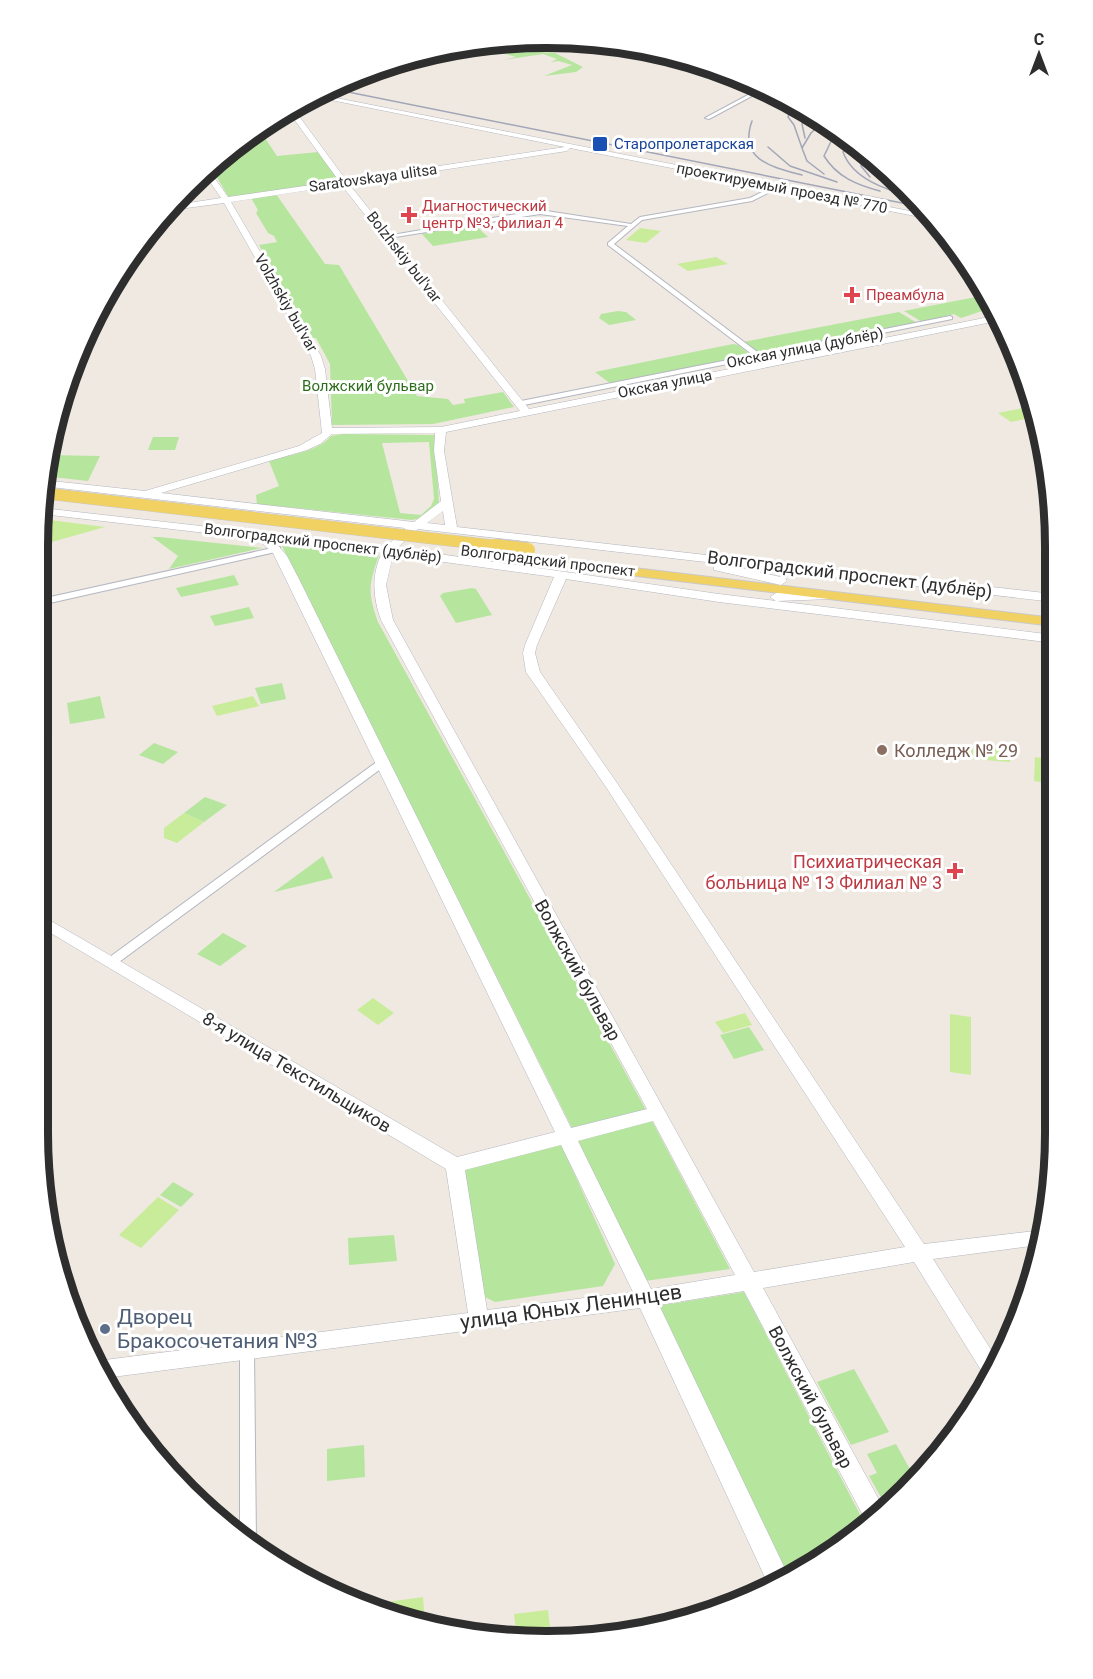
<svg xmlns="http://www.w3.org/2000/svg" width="1093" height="1679" viewBox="0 0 1093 1679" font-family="Roboto,sans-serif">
<rect width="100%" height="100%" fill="#efe9e1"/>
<path fill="#b6e59e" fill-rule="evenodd" d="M542,45L543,47L538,51L539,52L555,53L583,67L576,72L544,76L572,65L559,61L551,62L557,59L543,54L503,60L516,57L495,51Z
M259,129L277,156L318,152L339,178L332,182L229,198L211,167L236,143Z
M276,194L325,264L339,265L417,396L448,399L453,405L465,403L464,399L503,392L514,407L433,424L332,425L330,364L316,338H311L308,325H303L295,313V309L285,296L287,292C277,288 273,275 269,265L270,264L259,245L277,242L274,236L268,233L256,213L258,210L251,198Z
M475,225L488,237L433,246L422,234Z
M986,295L994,307L961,318L954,314L922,322L904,311Z
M618,311L626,312L636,320L609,325L599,318L601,314Z
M899,312L917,323L761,354L743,342Z
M733,344L738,345L752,356L611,384L595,372Z
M343,434L435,435L439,504L421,518L412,520L257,504L256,495L279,486L269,461C288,455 318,452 331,436ZM429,442L434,499L431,506L421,515L400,513L382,443Z
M153,437H179L175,450H148Z
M48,455L100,456L88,481L43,476Z
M151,536H150L262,548L169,569L178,556Z
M280,542L379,555C369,585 367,591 378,622L646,1110L573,1130Z
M234,575L239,585L181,597L176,588Z
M472,588L476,589L492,615L456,623L440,596L443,593Z
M249,607L254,618L215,626L210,616Z
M282,683L286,699L261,704L255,688Z
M100,696L105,718L70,724L67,703Z
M154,743L178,752L163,764L139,755Z
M205,797L227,805L204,822L184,813Z
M323,856L333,878L274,892Z
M223,933L247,946L220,966L197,954Z
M749,1027L764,1050L734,1059L720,1035Z
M652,1121L730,1269L645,1281L578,1140Z
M561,1144L615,1264L603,1286L495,1302L485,1297L464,1169Z
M173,1182L194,1194L181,1207L160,1195Z
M394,1235L397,1261L349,1265L348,1238Z
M744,1292L865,1524L829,1556L788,1574L657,1306Z
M854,1369L889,1432L851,1445L817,1382Z
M896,1444L916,1480L886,1506L869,1476L877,1473L867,1454Z
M364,1445L365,1477L327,1481V1449Z"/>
<path fill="#c9ec9a" d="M640,228L661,231L646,243L626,240Z
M716,257L728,264L688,271L677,264Z
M1028,407L1038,416L1011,422L998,413Z
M42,519L105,527L41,545Z
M253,696L259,706L217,716L212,706Z
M968,746L1006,749L1010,751V762L972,759L969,757Z
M1035,757L1053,760V784L1034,781Z
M184,813L204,822L177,843L164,838V828Z
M373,998L394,1013L378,1025L357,1010Z
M745,1013L752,1025L723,1033L715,1022Z
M950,1014L971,1017V1075L950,1072Z
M158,1197L179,1210L141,1248L119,1235Z
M423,1597L425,1623L381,1613L380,1603Z
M548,1610L551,1637L517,1640L514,1614Z"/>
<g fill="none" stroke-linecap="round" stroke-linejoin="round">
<g stroke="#b4b7c1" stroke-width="2">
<path id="street" d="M761,88L765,89L709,119L705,118Z
M776,185L778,188L752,201L642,220L614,244L760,354L950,316L952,317V319L764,357L761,360L757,358L519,406L515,404L516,402L753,355L608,245V243L628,226L540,214L389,238L386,236L540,210L631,224L640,217L750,198Z
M277,547H280V551L41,605V599Z
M382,760L386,761L387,763L386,765L115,965H107L105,962L107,959L378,761Z
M247,1344L252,1345L254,1350L256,1542L254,1546L240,1538V1350L242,1345Z"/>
</g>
<g stroke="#b4b7c1" stroke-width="1">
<path id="secondary" d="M316,94L930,215L935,220L570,148L567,151L349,184L529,409L999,315L1002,320L446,432L444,451L457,527L1054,594V602L418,529L397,548L719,594L1054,635V643L719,602L566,579L537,645L535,653L540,672L617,783L924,1244L1043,1230L1039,1245L933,1259L997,1359L987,1376L984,1375L914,1262L763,1288L883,1507L867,1523L744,1291L659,1305L788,1575L768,1584L640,1308L105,1378L97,1361L468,1313L446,1169L39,926V914L457,1157L555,1132L273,553L262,543L249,538L42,514V508L386,547L405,528L42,486V480L145,491L299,446L322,433L315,369L311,356L224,203L164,211L169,206L221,198L204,173L208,169L228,197L339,181L288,111L293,108L346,180L565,147L311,96ZM342,185L343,187L520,411L441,427L332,428L325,369L321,356L231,202ZM435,433L434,451L441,501L414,522L161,493L307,450L320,444L332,434ZM443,511L445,525L427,523ZM274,541L382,553C371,575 373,598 381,620L647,1109L571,1128L299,579L287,556ZM393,555L554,577L525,645L523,653L526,672L604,784L905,1247L754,1272L393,620L386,585ZM653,1121L735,1275L651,1289L578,1141ZM561,1145L633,1292L487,1310L465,1170Z
M718,563L785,578L787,581L781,585L714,570V564Z
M827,592L831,593L833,596L831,599L776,601L770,597L776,593Z"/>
</g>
<g stroke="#c9c9c9" stroke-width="2">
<path id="primary" d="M525,555L1054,618V626L520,562L518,559L520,556Z"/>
</g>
<use href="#street" fill="#fff" fill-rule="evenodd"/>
<use href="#secondary" fill="#fff" fill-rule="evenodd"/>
<use href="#primary" fill="#f2d163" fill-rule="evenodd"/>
<path stroke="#a3a6b8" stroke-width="1.5" d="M328,88L922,207
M798,104L790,110L788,117L794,125L802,148
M752,121C738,160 772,167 802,175
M823,122L811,133L802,148L807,161L824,174
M836,131L824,156C837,177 857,185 880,191
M805,138L802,124L809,112
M850,141L843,152C853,180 888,190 914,198
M768,147L790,166L837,182
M865,151L861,166L870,177"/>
<g stroke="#c9c9c9" stroke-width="12" stroke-linecap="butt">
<path id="primary-bridge-far1" d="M42,493L506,547"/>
</g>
<g stroke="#c9c9c9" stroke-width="16" stroke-linecap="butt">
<path id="primary-bridge" d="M494,546L528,550"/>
</g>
<use href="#primary-bridge-far1" stroke="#f2d163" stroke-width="11"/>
<use href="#primary-bridge" stroke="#f2d163" stroke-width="14"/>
</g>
<rect fill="#1a4fb4" stroke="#fff" stroke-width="2" x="592" y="136" width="16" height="16" rx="3"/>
<g fill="#e0444e" stroke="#fff" stroke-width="2">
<path d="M406 206h6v6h6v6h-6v6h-6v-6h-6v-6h6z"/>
<path d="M849 286h6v6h6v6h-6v6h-6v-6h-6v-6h6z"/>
<path d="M952 862h6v6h6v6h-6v6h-6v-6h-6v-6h6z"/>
</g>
<circle fill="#8d6e63" stroke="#fff" stroke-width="2" cx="882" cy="750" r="6"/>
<circle fill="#5c6f8a" stroke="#fff" stroke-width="2" cx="105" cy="1329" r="6"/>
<g text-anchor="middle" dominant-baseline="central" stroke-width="6" stroke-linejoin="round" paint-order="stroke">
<g font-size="15" fill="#164399" stroke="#fff" text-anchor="start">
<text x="614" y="144">Старопролетарская</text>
</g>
<g font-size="15" fill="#2e2e2e" stroke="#fff">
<text transform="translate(373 178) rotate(-8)">Saratovskaya ulitsa</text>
<text transform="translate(782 188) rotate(11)">проектируемый проезд № 770</text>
<text transform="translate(404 257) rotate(52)">Bolzhskiy bul'var</text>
<text transform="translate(286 303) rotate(60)">Volzhskiy bul'var</text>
<text transform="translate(805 348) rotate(-11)">Окская улица (дублёр)</text>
<text transform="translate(665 384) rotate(-11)">Окская улица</text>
<text transform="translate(323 543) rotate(7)">Волгоградский проспект (дублёр)</text>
<text transform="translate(548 561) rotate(7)">Волгоградский проспект</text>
</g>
<g font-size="15" fill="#be3a42" stroke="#fff" text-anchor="start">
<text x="422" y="206">Диагностический<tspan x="422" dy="17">центр №3, филиал 4</tspan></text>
<text x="866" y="295">Преамбула</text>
</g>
<g font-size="15" fill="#2c6e1b" stroke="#fff">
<text x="368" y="386">Волжский бульвар</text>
</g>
<g font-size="18" fill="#2e2e2e" stroke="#fff">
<text transform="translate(850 574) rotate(7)">Волгоградский проспект (дублёр)</text>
<text transform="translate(578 970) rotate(61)">Волжский бульвар</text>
<text transform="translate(297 1072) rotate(31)">8-я улица Текстильщиков</text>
<text transform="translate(811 1397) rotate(62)">Волжский бульвар</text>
</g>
<g font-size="18" fill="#785e54" stroke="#fff" text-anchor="start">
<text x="894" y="750">Колледж № 29</text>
</g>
<g font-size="18" fill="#be3a42" stroke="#fff" text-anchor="end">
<text x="942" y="861">Психиатрическая<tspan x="942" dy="21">больница № 13 Филиал № 3</tspan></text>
</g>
<g font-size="21" fill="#2e2e2e" stroke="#fff">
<text transform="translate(571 1307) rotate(-8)">улица Юных Ленинцев</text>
</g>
<g font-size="21" fill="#4e5e75" stroke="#fff" text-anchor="start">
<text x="117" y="1317">Дворец<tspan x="117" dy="24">Бракосочетания №3</tspan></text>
</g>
</g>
<path d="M0 0H1093V1679H0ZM546 48H547A498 498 0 0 1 1045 546V1133A498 498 0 0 1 547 1631H546A498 498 0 0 1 48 1133V546A498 498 0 0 1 546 48Z" fill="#fff" fill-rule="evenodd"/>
<path fill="none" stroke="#2e2e2e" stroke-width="8" d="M546 48H547A498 498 0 0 1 1045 546V1133A498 498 0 0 1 547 1631H546A498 498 0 0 1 48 1133V546A498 498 0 0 1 546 48Z"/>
<g transform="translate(1039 54)" stroke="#ffffff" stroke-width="4.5" paint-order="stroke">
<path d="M0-4.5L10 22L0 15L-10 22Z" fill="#2e2e2e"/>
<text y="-9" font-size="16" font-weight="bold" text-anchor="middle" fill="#2e2e2e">С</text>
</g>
</svg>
